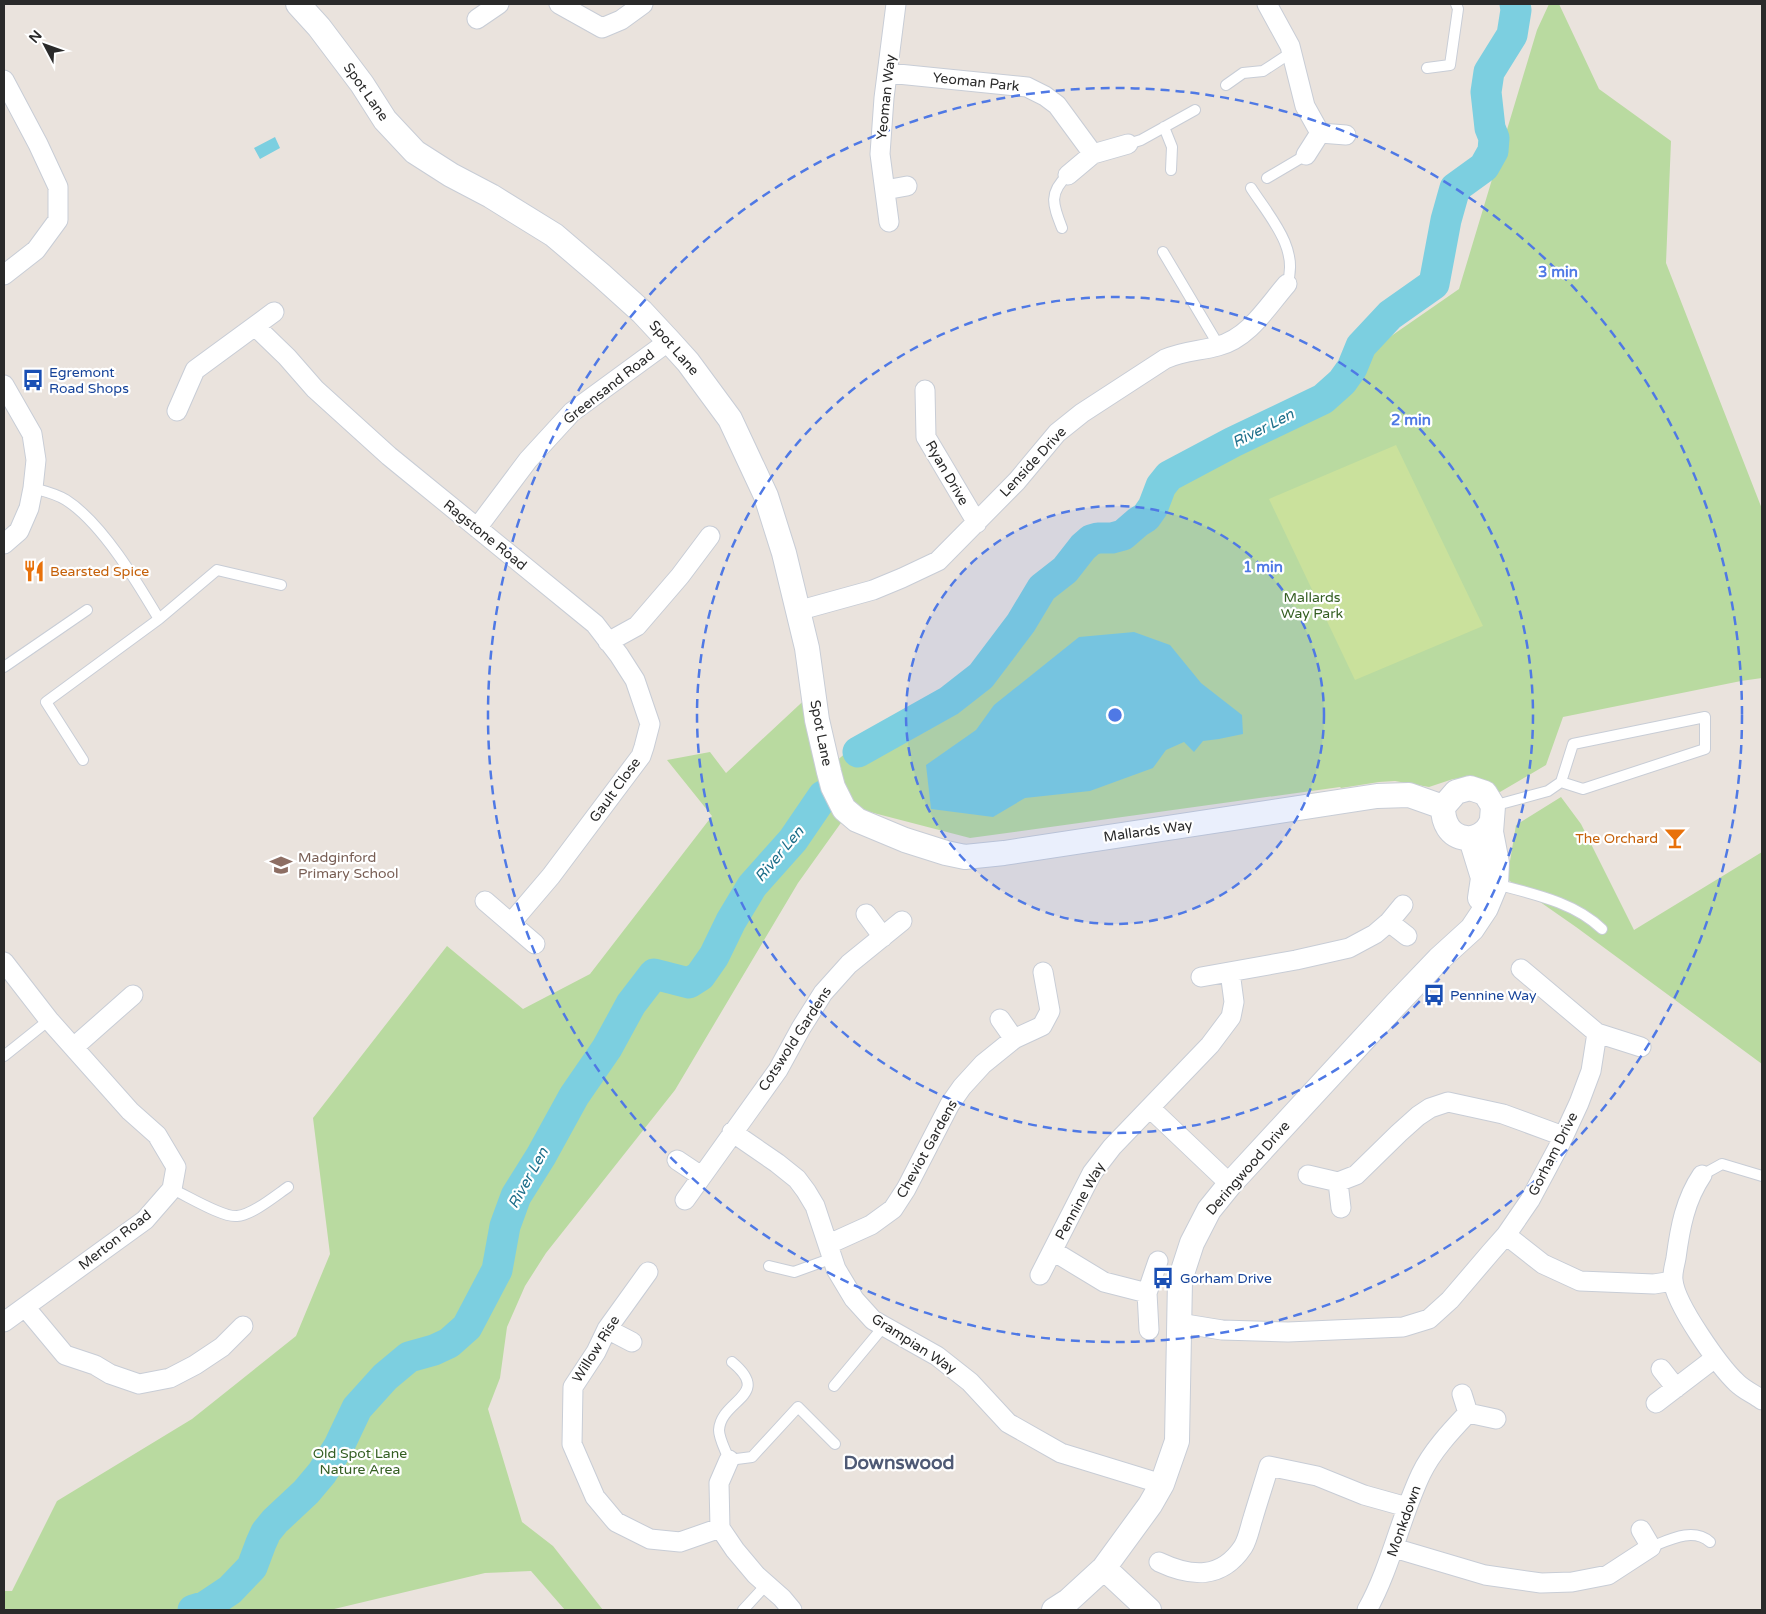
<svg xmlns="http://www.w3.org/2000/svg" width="1766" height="1614" viewBox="0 0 1766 1614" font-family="'Varela Round',sans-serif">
<rect width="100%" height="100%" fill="#eae3dd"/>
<path fill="#b9daa0" d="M1549,4H1559L1599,89L1671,141L1666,263L1762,509V678L1741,681L1563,717L1546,765L1500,792L1466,778L1453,779L1429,787L1395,781L1379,782L1341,788L1340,787L970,838L866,811L843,792L848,813L798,883L675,1090L546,1253L525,1286L507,1327L500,1378L488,1409L522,1522L553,1546L603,1610H565L531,1571L485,1573L330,1610H4V1591H12L57,1501L192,1419L296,1336L330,1254L313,1118L447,946L523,1009L590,974L712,816L667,760L710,752L726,773L813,692L834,763L855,745L924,708L948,694L962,684L982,662L1026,599L1076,539L1105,536L1125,527L1139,514L1166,474L1320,397C1341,382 1348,370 1357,346L1371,350L1459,289L1537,30Z
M1561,797L1581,824L1634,930L1762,852V1064L1576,927L1507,879L1516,825Z"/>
<path fill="#cae19c" d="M1396,445L1483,626L1355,680L1269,499Z"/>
<path fill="#7ccfe0" d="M275,137L280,148L260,159L254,148Z
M1134,632L1170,645L1201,683L1242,715L1243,734L1219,739L1203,741L1194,752L1184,742L1166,750L1153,768L1090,791L1025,798L993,817L931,809L926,765L976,730L994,705L1079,637Z"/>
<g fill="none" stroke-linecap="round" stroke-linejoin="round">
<path stroke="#7ccfe0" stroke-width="31" d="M858,752L949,701L981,676L1021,623L1042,588L1065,570L1083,547L1091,540L1098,538H1112L1123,535L1138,522L1146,517L1153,507L1161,486L1169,476L1233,442L1323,399L1342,382L1352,368L1361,346L1390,315L1434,284L1446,220L1455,188L1484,167L1493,151L1494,138L1490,128L1486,92L1489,72L1512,35L1516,10L1515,4
M193,1610L206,1606L230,1590L252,1567L261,1543L266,1532L275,1521L306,1492L322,1473L339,1446L357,1408L385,1377L409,1357L434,1350L449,1343L467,1327L497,1270L505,1226L516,1196L541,1156L574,1096L607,1048L631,1004L654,974L689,983L700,976L714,956L731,921L752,886L793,840L823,796"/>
<g stroke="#c8cdd6" stroke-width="12">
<path id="service" d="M1427,68L1450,65L1458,9L1456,4
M1226,85L1243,73L1263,71L1292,52
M1164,127L1172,147L1171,170
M1128,144L1141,140L1195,110
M1267,178L1306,155
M1251,188C1269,216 1300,249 1287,284
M1062,228C1053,205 1048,193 1068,175
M1163,252L1219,346
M33,488C44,491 57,494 66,500C102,523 137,582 159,619L46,702L83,760
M159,619L217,570L281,585
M4,667L87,610
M1493,806L1548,791L1561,782L1573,744L1705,717V749L1583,789L1561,782
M1496,884C1533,894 1574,902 1602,929
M4,1056L49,1020
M1702,1175L1722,1164L1762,1176
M172,1189C186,1195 223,1218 237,1216C252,1215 275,1196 288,1187
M769,1266L794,1272L833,1258
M732,1362C773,1396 721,1399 719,1430C719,1439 726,1451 729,1460L752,1457L798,1407L835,1444
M834,1386L884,1326
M1651,1547C1669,1540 1693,1527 1710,1542
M743,1610L767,1584"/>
</g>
<g stroke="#c8cdd6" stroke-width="21">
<path id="minor" d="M559,4L602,28L621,20L643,4
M1267,4L1290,46L1305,106L1320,133
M477,19L499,4
M888,73L1027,87L1045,96L1057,105L1093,154
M4,80L38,144L58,187V220L36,250L4,275
M1306,155L1320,133L1346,135
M1068,175L1093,154L1128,144
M885,190L907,186
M889,222L880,154L884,98L896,4
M255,326L287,357L315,389L389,456L595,624L619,655L635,680L650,724L644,747L641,756L551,876L511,923
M4,385L32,434L36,460L33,488L29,508L19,531L4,544
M925,390L926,437L977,523
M177,411L195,370L274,312
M477,528L528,460L572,412L669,341
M797,611L873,590L902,578L938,561L1017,481L1057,433L1082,413L1165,359C1183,351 1200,351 1218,346C1249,338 1267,307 1287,284
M608,642L637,626L680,576L710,536
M485,901L535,944
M866,914L883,937
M1389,922L1407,936
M4,962L49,1020L130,1111L157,1135L176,1167L172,1189L145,1220L4,1322
M1521,969L1597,1033L1641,1047
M1201,977L1296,960L1349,948L1375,934L1389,922L1403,905
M1000,1019L1014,1039
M74,1047L133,995
M1150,1108L1230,1184
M732,1132L777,1163L797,1179L806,1191L815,1206L836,1269L854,1299L873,1320L937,1356L970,1382L1008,1423L1061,1453L1162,1484
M677,1160L701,1176
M1308,1175L1338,1182L1356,1175L1399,1133L1418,1116L1430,1108L1448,1102L1503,1114L1563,1136
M1702,1175C1685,1200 1680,1228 1676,1258C1675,1264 1672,1273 1673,1280C1675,1304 1719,1366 1737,1383C1744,1390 1754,1394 1762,1400
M1338,1182L1341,1208
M685,1200L778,1070L801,1028L823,993L849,964L902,921
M1506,1235L1543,1264L1580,1281L1654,1284L1673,1281
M829,1244L871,1225L893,1209L906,1189L950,1104L962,1087L983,1064L1014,1039L1042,1026L1050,1011L1043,972
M1053,1251L1104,1282L1147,1293
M648,1272L607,1329L596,1352L573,1387L572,1444L595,1497L616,1522L650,1539L680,1542L720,1528
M1040,1275L1092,1173L1112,1147L1210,1045L1231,1017L1234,1002L1230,972
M25,1307L65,1355L95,1365L110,1374L139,1384L170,1378L195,1365L222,1347L243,1326
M1179,1323L1222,1330L1288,1332L1403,1327L1429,1319L1450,1300L1491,1252L1506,1235L1530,1200L1560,1144L1579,1103L1591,1071L1597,1033
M607,1329L632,1342
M1149,1330L1147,1293L1158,1261
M1661,1369L1676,1388
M1462,1394L1468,1413
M1656,1403L1715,1358
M729,1460L719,1483L720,1528L735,1550L756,1575L782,1598L792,1610
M1394,1548L1485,1575L1541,1583L1572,1582L1608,1575L1651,1547L1641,1530
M1159,1562C1191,1577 1221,1580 1243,1547C1248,1539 1250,1527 1253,1518C1258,1501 1264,1483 1269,1466L1317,1476L1364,1495L1407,1507
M1367,1610C1391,1567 1400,1518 1421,1474C1432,1451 1451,1431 1468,1413L1496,1419"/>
</g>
<g stroke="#c8cdd6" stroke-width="26">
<path id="tertiary" d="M298,4L319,27L362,84L385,120L415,152L451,175L491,196L554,235L601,275L642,312L669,341L688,362L730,419L766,496L784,553L807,648L817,720L829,772L833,787L844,809L857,820L905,840L946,853L965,857L1004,853L1377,796L1409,795L1443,807
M1471,839L1483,878L1480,898
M1104,1568L1149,1610
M1054,1610L1068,1601L1104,1568L1150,1505L1162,1484L1177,1441L1180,1280L1192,1243L1209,1210L1230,1184L1396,1004L1439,959L1472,929L1486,908L1496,884L1497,863L1491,832L1493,806L1485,793L1470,788L1456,792L1443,807C1443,822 1449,836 1466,838C1472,839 1480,836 1484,832C1487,830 1489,826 1491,823"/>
</g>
<use href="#service" stroke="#fff" stroke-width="10"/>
<use href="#minor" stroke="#fff" stroke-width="19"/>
<use href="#tertiary" stroke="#fff" stroke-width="24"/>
</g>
<circle cx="1115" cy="715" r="209" fill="#4f79e5" fill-opacity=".12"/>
<g fill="none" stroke="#4f79e5" stroke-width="2.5" stroke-dasharray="9 6">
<circle cx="1115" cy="715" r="209"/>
<circle cx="1115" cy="715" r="418"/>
<circle cx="1115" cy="715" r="627"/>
</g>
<defs>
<g id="bus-bare" transform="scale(1.725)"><path d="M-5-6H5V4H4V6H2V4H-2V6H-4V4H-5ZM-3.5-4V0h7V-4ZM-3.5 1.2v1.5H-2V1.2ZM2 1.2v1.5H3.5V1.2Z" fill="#1a4fb4" stroke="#fff" stroke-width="2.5" paint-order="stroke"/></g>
<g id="restaurant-bare" transform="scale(1.725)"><path d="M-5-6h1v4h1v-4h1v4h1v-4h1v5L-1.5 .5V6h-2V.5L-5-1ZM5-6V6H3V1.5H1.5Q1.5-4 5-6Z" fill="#e8710a" stroke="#fff" stroke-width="2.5" paint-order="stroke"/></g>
<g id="bar-bare" transform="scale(1.725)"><path d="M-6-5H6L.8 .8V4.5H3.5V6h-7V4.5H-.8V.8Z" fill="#e8710a" stroke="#fff" stroke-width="2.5" paint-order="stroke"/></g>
<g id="school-bare" transform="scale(1.725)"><path d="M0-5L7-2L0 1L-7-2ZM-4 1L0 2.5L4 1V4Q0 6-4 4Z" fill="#8d6e63" stroke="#fff" stroke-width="2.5" paint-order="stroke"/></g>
</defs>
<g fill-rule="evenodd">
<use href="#bus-bare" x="33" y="380"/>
<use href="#restaurant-bare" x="34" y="571"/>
<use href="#bar-bare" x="1675" y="838"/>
<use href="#school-bare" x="281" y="865"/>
<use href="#bus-bare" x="1434" y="995"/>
<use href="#bus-bare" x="1163" y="1278"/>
</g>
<g text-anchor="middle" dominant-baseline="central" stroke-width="4.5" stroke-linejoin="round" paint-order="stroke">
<g font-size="14" fill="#2a2a2a" stroke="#fff">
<text transform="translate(976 82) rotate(6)">Yeoman Park</text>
<text transform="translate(366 92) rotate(55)">Spot Lane</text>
<text transform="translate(886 97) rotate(-84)">Yeoman Way</text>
<text transform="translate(674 348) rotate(49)">Spot Lane</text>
<text transform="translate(609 387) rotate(-38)">Greensand Road</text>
<text transform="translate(1033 462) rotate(-47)">Lenside Drive</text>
<text transform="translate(947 473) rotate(60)">Ryan Drive</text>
<text transform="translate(485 535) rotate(39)">Ragstone Road</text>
<text transform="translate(821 733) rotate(79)">Spot Lane</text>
<text transform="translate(615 790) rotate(-54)">Gault Close</text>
<text transform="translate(1148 831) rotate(-8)">Mallards Way</text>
<text transform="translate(795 1039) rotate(-57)">Cotswold Gardens</text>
<text transform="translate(927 1149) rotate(-61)">Cheviot Gardens</text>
<text transform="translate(1553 1154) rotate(-63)">Gorham Drive</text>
<text transform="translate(1248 1168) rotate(-49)">Deringwood Drive</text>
<text transform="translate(1080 1201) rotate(-61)">Pennine Way</text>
<text transform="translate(115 1240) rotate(-38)">Merton Road</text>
<text transform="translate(914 1344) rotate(33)">Grampian Way</text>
<text transform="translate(596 1349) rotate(-58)">Willow Rise</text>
<text transform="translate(1404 1521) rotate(-70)">Monkdown</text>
</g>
<g font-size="14" fill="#164399" stroke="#fff" text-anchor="start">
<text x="49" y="372">Egremont<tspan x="49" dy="16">Road Shops</tspan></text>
<text x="1450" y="995">Pennine Way</text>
<text x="1180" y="1278">Gorham Drive</text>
</g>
<g font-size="14" fill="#c56008" stroke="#fff" text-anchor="start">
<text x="50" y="571">Bearsted Spice</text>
<text x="1658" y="838" text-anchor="end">The Orchard</text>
</g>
<g font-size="14" fill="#345e22" stroke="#fff">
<text x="1312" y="597">Mallards<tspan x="1312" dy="16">Way Park</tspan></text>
<text x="360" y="1453">Old Spot Lane<tspan x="360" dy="16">Nature Area</tspan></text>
</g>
<g font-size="14" fill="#785e54" stroke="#fff" text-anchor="start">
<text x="298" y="857">Madginford<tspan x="298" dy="16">Primary School</tspan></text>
</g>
<g font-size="15" font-style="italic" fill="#1d6f8a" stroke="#fff">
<text transform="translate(1263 428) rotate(-27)">River Len</text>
<text transform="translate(779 854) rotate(-50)">River Len</text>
<text transform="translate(528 1178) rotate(-61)">River Len</text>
</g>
<g font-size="19" font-weight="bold" fill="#4f5a75" stroke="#fff">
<text x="899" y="1463">Downswood</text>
</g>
</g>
<circle cx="1115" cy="715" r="8" fill="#4f79e5" stroke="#fff" stroke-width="2.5"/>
<g font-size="15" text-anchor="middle" font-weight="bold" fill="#4f79e5" stroke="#fff" stroke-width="4.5" stroke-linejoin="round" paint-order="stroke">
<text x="1558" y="277">3 min</text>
<text x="1411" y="425">2 min</text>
<text x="1263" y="572">1 min</text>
</g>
<rect width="1766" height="1614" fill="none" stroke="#2a2a2a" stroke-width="10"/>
<g transform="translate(45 45) rotate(311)" stroke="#ffffff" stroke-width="4" paint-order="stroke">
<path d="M0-4L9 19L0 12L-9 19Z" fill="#2a2a2a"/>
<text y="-8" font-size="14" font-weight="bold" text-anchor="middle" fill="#2a2a2a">N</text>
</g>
</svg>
